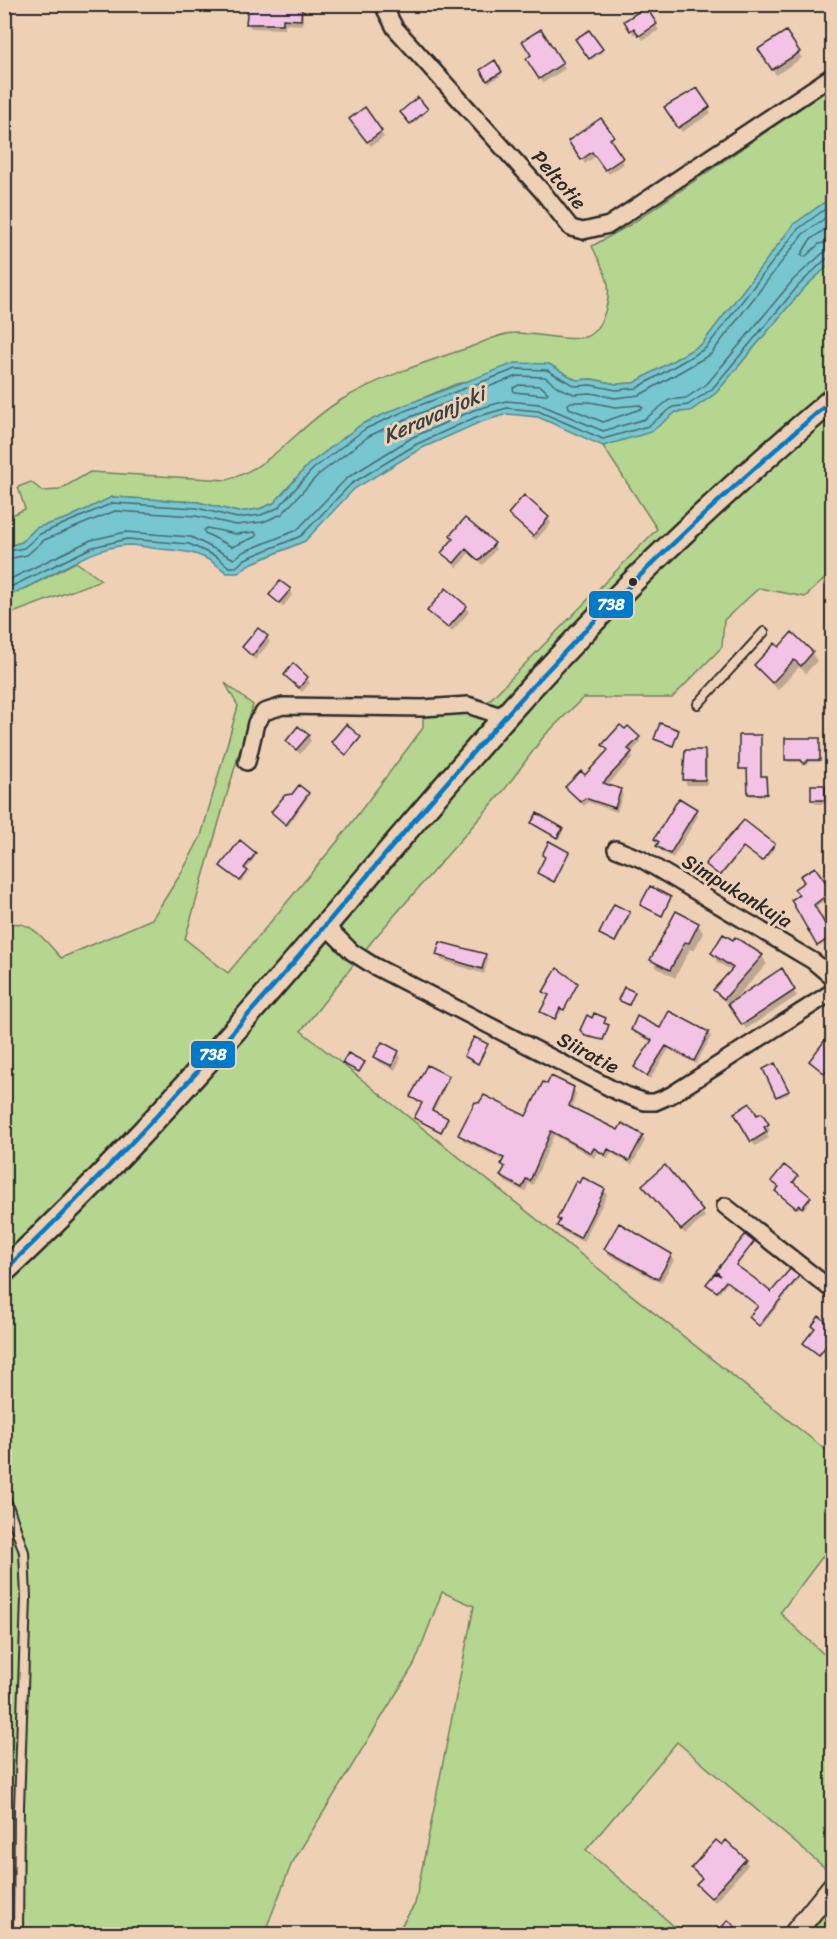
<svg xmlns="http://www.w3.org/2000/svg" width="837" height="1939" viewBox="0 0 837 1939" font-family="Sriracha,sans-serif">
<rect width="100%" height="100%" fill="#eed1b5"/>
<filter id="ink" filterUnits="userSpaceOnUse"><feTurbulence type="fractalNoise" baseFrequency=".0167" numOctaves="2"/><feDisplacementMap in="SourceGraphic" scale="12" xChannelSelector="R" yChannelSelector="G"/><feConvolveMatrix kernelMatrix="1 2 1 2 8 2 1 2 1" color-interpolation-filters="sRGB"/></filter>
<g filter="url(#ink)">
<path fill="#b5d68f" stroke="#70805d" stroke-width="1.5" d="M832,87V197L794,224L702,344L634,383L616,384L592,379L576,380L549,364L456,384L362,424L308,465L274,503L259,509L238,512L198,502L112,497L68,518L36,528L22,542L5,547V518L25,509L18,487L31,482L42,491L59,490L90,472L227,480C276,465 299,425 341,400C381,377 425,362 468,348C482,343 500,333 515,333C535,332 577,345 591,334C604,324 610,300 608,284C606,272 597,257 592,246L628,226Z
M832,262V572L805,597L759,588L724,620L722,647L672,698H583L544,736L505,789L373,940L301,1031L832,1455V1544L780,1613L832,1662V1874L677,1742L586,1850L683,1934H396L415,1904L474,1606L442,1592L415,1663L291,1865L264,1934H18V1818H5V926C29,915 47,943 61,958L152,919L182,872L201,836L238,706L225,683L253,705L185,939L228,973L337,842L423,728V708L481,709L657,529L603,446L651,431L676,412L690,411L716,393L803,289Z
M76,562L101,580L5,616V596L23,590Z
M832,1905V1934H809Z"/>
<path fill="#77c7d0" stroke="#59898e" stroke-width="1.5" d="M832,197V262L803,289L716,393L690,411L676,412L651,432L603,446L538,417L507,414L478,423L420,449L354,489L305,541L248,565L239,573H227C204,553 189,551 160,549C149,548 138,545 128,545C83,548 46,583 5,596V547L22,542L36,528L68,518L112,497L198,502L238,512L259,509L274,503L308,465L362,424L405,405L515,363L549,364L576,380L592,379L616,384L634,383L702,344L794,224Z"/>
<path fill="#0003" d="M249,4H303V25L285,24V29L251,28L248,23Z
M645,9L659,30L643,40L638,32L634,35L626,21Z
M541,31L565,69L543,83L528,59L533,56Z
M589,32L603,52L591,60L577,40Z
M785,33L802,58L776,75L760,49Z
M495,62L502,75L489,83L482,70Z
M708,108L711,113L682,132L669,113Z
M427,109L428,111L412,125L403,114Z
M601,120L615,142L612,145L624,164L609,174L596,156L585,164L573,146Z
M354,124L381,132L384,137L371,146Z
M510,514L548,518L551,523L536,540Z
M493,544L496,549L483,565L469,553L457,568L443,553Z
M289,590L292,595L283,607L271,595Z
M466,607L469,612L452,632L429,611Z
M267,637L270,642L255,660L243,648Z
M779,649L812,653L817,661L806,673L799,667L778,690L755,666Z
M285,675L307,678L310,683L302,692Z
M678,732L674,747L656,739Z
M308,736L311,741L300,754L287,741Z
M760,736L762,778L767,780V796H750L749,770L740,768Z
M360,738L347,756L332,742Z
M638,738L641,742L631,753L633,758L607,786L620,790L623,795L617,812L588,802L584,806L570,792L567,787L585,777L608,752L604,745Z
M819,740L820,762H809L806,765L803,762H788L786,760Z
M704,752L707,757V785H687L684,779Z
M299,787L309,796L288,826L274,815Z
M813,787H832V804H815Z
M695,810L698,816L673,858L661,851L656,839Z
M744,822L775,847L764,862L744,848L721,877L707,865Z
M534,825L562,829L563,831L559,839Z
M240,842L256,856L245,871L248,874L242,882L221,866Z
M568,853L555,883L540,875L546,858L543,855Z
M814,869L832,894L814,908L832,939L819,947L793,901L800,896Z
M670,898L663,917L642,905Z
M615,906L630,916L616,943L600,934Z
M698,924L703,933L694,951L690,949L675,978L657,968L652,960Z
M735,939L762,956L767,964L734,1000L781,971L797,996L746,1029L730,1005L720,998L715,990L732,971L717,962L712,953Z
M438,955H485L488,960L484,974L441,960Z
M577,984L556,1020L543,1014L550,996L545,992Z
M634,993L630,1006L621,1002L619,1000Z
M605,1019V1025L609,1028L604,1041L588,1037L583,1032L593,1020Z
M632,1029L708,1033L711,1037L696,1064L669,1049L650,1079L636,1067L652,1042L635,1034Z
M487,1045L479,1065L467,1059L465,1056Z
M832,1046V1066L826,1074L812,1063Z
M398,1052L401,1058L395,1070L379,1062L376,1057Z
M775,1065L789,1094L779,1098L765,1070Z
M428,1067L449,1080L433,1112L448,1121L442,1133L416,1118L423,1104L412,1097Z
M573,1088L576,1094L572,1109L619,1132L642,1136L645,1141L632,1165L611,1153L608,1159L597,1152L594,1158L554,1135L533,1185L529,1183L525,1192L505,1182L502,1176L505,1169L504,1161L463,1140L460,1135L526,1118Z
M736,1113L757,1117L761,1115L770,1130L766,1133L769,1138L755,1146Z
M797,1177L794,1185L811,1200L804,1209L801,1206L798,1209L777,1192Z
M604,1190L607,1195L583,1242L561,1231L559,1219Z
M647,1190L702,1212L705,1217L685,1234Z
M753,1243L737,1267L771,1294L797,1277L799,1279L761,1327L751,1318L759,1307L728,1282L719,1293L709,1286L725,1280L719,1273Z
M606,1249L671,1255L674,1260L661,1283L609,1255Z
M820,1318L832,1328V1341L820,1356L805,1344L816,1329Z
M832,1384V1402L824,1395Z
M745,1860L748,1865L715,1902L701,1890L698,1884L702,1880L692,1868Z"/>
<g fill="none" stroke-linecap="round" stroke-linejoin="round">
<path stroke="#49696d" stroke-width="1.5" d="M832,224L810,240L801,255L805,257L819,244L832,241
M519,385L541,386L548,393L545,395L514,392L513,388Z
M571,402H590L615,407L640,405L643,408L603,422L569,408L568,404Z
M207,528L236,534L255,532L257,536L232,547L205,533L204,530Z
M4,552L24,548L40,534L113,503L197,508L237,518L261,515L278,508L313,469L365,429L407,410L516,369L547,370L575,386L591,385L616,390L637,388L706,348L798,229L832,204
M4,560L27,555L44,540L115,511L196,516L236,525L263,522L282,514L318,475L369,436L410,417L517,376L545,377L559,388L574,394L591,393L615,398L640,395L711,354L803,234L832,213
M4,582L91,540L126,532L191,537L234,559L243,552L297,530L347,478L413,437L474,410L506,401L539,404L603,431L645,419L669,400L686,398L707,384L794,279L823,253L832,250
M4,590L93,547L127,539L189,544L217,557L229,567H236L245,559L301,536L351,484L417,444L476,417L507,408L538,411L603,439L648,426L673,407L688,405L712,389L799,285L826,259L832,258"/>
</g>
<path fill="#f3c3e5" stroke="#2b2b2b" stroke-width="1.5" d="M248,4H302L301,20L283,19V24H246Z
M646,7L657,24L639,36L634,28L630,31L624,21Z
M541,29L563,63L539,79L526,59L531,55L522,41Z
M589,30L603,49L589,59L575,39Z
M786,31L800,52L772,70L758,49Z
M495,60L502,72L487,81L480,70Z
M697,88L710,107L678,128L664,107Z
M418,97L428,109L410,124L400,112Z
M365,107L382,131L367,142L349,119Z
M601,118L614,136L610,139L623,158L605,170L592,152L581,160L568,141Z
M524,495L549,517L533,536L508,514Z
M465,518L495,543L479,561L466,549L454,563L441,553L453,539L450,535Z
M280,581L291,589L279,603L269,595Z
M446,588L467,606L448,628L427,611Z
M258,628L268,636L252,656L242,647Z
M792,632L813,652L801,666L794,660L772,683L754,665L775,643L779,647Z
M293,663L308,677L299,688L284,675Z
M660,723L679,730L673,746L654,739Z
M346,724L361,737L346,755L331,742Z
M620,725L625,729L628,726L640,737L628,749L632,752L603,783L621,789L615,808L585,798L581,802L565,787L581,771L585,775L608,750L602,745Z
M298,726L309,735L296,750L286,741Z
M739,735H761V776H766L767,794H748L747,769H739Z
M785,738H820V760H808L804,764L801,760H785Z
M685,750H705V780H683Z
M299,785L309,793L286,825L271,812L285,795L292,794Z
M811,785H825V800H811Z
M679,798L697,809L670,854L656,846L659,842L654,839Z
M537,813L563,828L557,838L531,823Z
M744,820L775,844L762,861L743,847L720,876L705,864Z
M240,840L256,853L244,868L248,871L240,881L220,866Z
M549,841L569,852L554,882L537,873L545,857L542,855Z
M815,867L832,891L814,905L832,936L817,946L791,900L799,895L794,889L804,882L800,876Z
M650,886L671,897L662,916L640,905Z
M614,904L630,912L615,942L599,934Z
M676,911L699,923L689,943L685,942L670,970L650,960Z
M723,934L733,940L735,937L763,955L724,999L713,990L733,968L711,953Z
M440,942L486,954L482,969L436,955Z
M557,968L578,983L564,1010L560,1008L555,1019L540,1012L549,995L543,992Z
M782,968L795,990L742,1025L728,1004Z
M624,987L635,992L629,1005L618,1000Z
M669,1011L709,1032L694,1061L666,1046L647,1076L634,1067L652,1040L631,1030L637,1016L660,1028Z
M594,1013L606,1018L604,1023L609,1025L603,1040L585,1036L580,1030L587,1015L592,1018Z
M474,1037L488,1044L478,1064L464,1056Z
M825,1040L832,1046V1063L824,1073L809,1061Z
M382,1042L399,1051L392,1066L374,1057Z
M348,1053L365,1062L359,1072L342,1063Z
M775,1063L789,1091L776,1097L763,1069Z
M427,1065L449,1076L432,1110L448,1118L441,1132L414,1118L422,1103L410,1097Z
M551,1076L574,1087L569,1106L618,1130L622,1123L643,1135L629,1161L608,1149L605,1155L594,1148L591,1153L551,1131L530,1181L526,1179L522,1188L500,1176L505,1167L501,1164L504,1158L458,1135L475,1102L479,1103L484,1095L526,1116L543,1082L547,1084Z
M750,1103L757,1115L762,1113L769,1124L764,1127L767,1132L751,1142L734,1113Z
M665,1165L703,1211L681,1230L642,1185Z
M784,1165L798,1176L793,1182L811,1197L802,1208L799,1205L796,1208L775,1191L779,1187L771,1181Z
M582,1177L605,1189L580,1238L557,1226L560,1220L557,1219L576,1181L579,1183Z
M619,1223L672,1254L658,1279L604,1249Z
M745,1235L754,1242L736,1265L754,1278L771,1292L790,1269L799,1276L759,1326L749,1317L758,1306L726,1281L717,1292L706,1284L715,1273L721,1276L716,1271Z
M819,1316L832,1326V1338L819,1355L803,1343L815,1328L812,1326Z
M716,1840L722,1845L726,1840L746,1859L711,1898L696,1884L702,1878L691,1868Z
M728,1920L744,1935H715Z"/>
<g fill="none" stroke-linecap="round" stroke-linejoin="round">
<g stroke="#2b2b2b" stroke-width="12">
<path id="service" d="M698,704L764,632
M4,1494L24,1552L26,1598L19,1807L18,1934"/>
</g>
<g stroke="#2b2b2b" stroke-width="20">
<path id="minor" d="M385,9L395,28L542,191L571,228L583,231L609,225L832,76
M247,762L256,723L264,712L283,706L423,708L468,705L504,717
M616,849L641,859L813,961L832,977
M326,926L352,952L374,966L618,1092L645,1102H655L671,1095L832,992
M725,1206L832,1290"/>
</g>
<g stroke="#2b2b2b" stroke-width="24">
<path id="tertiary" d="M794,1934L832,1887"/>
</g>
<g stroke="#2b2b2b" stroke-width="27">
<path id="secondary" d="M4,1271C186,1102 339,905 503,719C604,604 715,499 832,400"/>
</g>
<use href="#service" stroke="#eed1b5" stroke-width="8"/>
<use href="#minor" stroke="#eed1b5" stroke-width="15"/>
<use href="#tertiary" stroke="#eed1b5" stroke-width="20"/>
<use href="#secondary" stroke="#eed1b5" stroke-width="22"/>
<g stroke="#eed1b5" stroke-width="9">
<path id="bus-1" d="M4,1271C95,1184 180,1093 262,999C356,891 446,779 543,675C634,577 731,487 832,400"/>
</g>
<use href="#bus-1" stroke="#007ac9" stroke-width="4.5"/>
</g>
</g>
<circle fill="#2b2b2b" stroke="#eed1b5" stroke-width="2" cx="633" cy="582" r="5"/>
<g text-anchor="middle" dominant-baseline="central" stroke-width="6" stroke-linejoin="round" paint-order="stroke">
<g font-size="20" fill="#2b2b2b" stroke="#eed1b5">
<text transform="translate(559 180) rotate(49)">Peltotie</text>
<text transform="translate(737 891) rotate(31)">Simpukankuja</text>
<text transform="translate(588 1053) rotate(28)">Siiratie</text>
</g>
<g font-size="21" font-style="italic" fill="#364244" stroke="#eed1b5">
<text transform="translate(434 415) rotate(-24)">Keravanjoki</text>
</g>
</g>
<g stroke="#eed1b5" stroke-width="2">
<rect x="588" y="590" width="46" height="29" rx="6" fill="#007ac9"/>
<rect x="190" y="1040" width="46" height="29" rx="6" fill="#007ac9"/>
</g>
<g font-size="16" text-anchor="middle" font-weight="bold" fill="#fff">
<text x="611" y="610">738</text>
<text x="213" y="1060">738</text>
</g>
<rect width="837" height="1939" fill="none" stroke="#eed1b5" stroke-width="24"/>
<rect x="12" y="12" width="813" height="1915" fill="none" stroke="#2b2b2b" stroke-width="2" filter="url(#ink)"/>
</svg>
